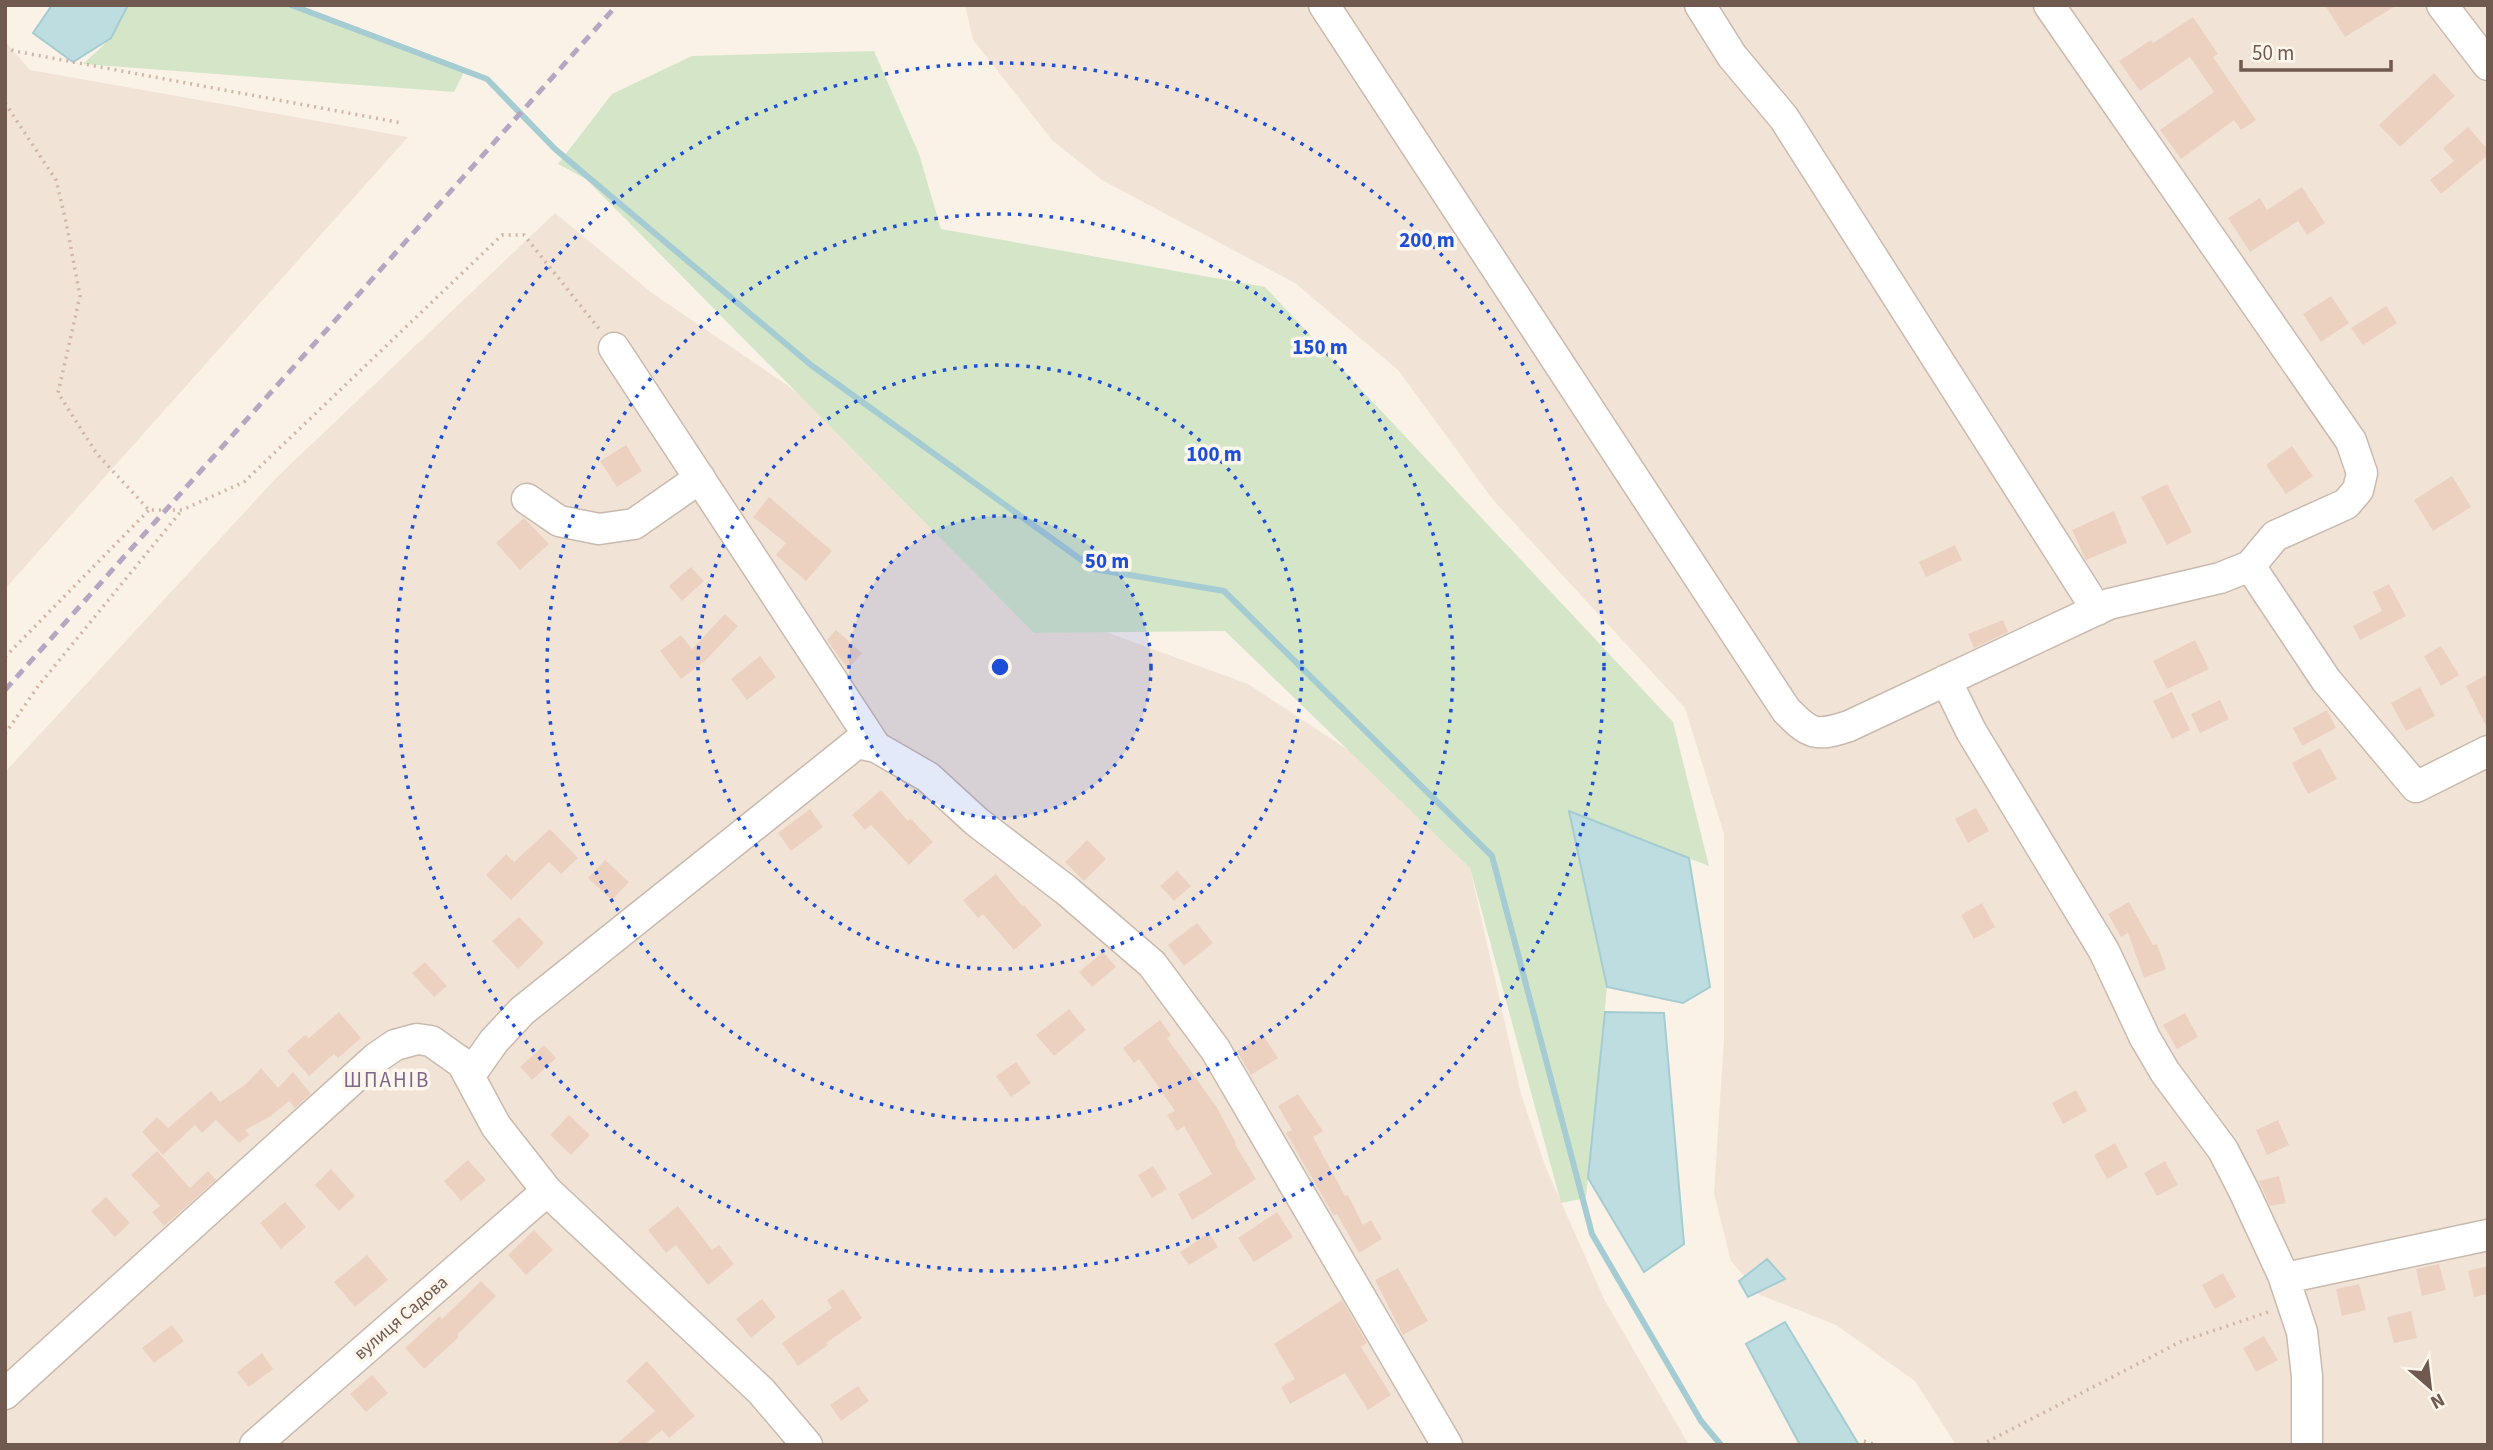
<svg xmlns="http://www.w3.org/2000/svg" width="2493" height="1450" viewBox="0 0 2493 1450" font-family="'Source Sans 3',sans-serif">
<rect width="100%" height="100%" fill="#faf2e7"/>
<path fill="#f1e4d6" d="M965,5H2488V1445H1956L1915,1381L1836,1325L1760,1295L1731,1261L1714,1193L1724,1039V834L1685,708L1494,501L1398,370L1295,283L1102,180L1053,141L973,40Z
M5,41L30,70L408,137L5,589Z
M555,213L652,293L787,385L1106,632L1248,684L1377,769L1470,868L1521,1094L1546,1168L1604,1299L1689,1445H5V772L277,477Z"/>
<path fill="#d4e6c7" d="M128,5H289L465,70L454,92L83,64L111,38Z
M874,51L919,154L941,229L1265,287L1673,722L1709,866L1569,812L1607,987L1586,1198L1561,1203L1470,868L1225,631L1034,633L586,179L558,164L612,94L692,56Z"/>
<path fill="#bddde1" stroke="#a5ccd2" stroke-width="2" d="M52,5H128L111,38L73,62L33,33Z
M1569,811L1689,858L1710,987L1683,1003L1607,987Z
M1605,1012L1664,1013L1684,1244L1644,1272L1588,1178Z
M1767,1259L1785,1279L1748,1297L1739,1281Z
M1785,1322L1859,1445H1800L1746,1344Z"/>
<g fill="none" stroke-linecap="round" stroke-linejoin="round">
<path stroke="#a5ccd2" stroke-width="6" d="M291,5L487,79L555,149L811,365L1094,569L1224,591L1492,856L1592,1234L1701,1421L1721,1445"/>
</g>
<path fill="#ecd1c1" d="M2325,5H2397L2345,37Z
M2193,17L2218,54L2213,57L2256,120L2241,130L2234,120L2181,159L2160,130L2214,92L2190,57L2140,91L2119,61L2151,40L2153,43Z
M2434,73L2455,96L2400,147L2379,125Z
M2468,127L2488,150V155L2441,194L2430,180L2454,161L2443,148Z
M2302,187L2325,223L2307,235L2298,221L2250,252L2228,218L2260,198L2267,210Z
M2331,296L2349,323L2321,342L2303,314Z
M2386,306L2397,323L2363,345L2351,328Z
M626,445L642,471L617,487L600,461Z
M2292,446L2313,476L2286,494L2266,465Z
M2452,476L2471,507L2433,531L2414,500Z
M2167,484L2192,532L2167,545L2141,497Z
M769,497L832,551L806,581L776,555L786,543L753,517Z
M2114,511L2127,543L2086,560L2072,530Z
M524,518L549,544L520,570L496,543Z
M1955,545L1962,560L1926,577L1919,562Z
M691,567L704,581L682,601L669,586Z
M2389,584L2406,616L2360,640L2353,626L2382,611L2373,592Z
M725,614L738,626L706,660L681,679L660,651L681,635L692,649Z
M2003,620L2008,632L1974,648L1968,634Z
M836,630L862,653L848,669L827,640Z
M2195,640L2209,669L2167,689L2153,661Z
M2441,646L2459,675L2441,686L2424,656Z
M760,656L776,677L747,700L731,679Z
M2488,674V730L2466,686Z
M2420,687L2435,716L2406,731L2391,703Z
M2172,692L2190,730L2172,739L2153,701Z
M2220,700L2229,719L2200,733L2191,714Z
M2327,710L2336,728L2302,746L2293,728Z
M2320,748L2337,779L2308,794L2292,763Z
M881,790L908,821L911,819L933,842L909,865L871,825L865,830L852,815Z
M1976,808L1989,831L1968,843L1955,819Z
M810,809L823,827L791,851L778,833Z
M550,829L578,858L561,874L549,862L511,900L486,875L506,854L514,862Z
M1087,840L1106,859L1084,881L1065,862Z
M605,860L629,882L612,900L588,878Z
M1177,871L1191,886L1174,901L1160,886Z
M996,874L1023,907L1024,905L1042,925L1014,950L983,914L978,918L963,900Z
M2129,902L2153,945L2157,944L2166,969L2144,978L2128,933L2121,937L2108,914Z
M1982,903L1995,927L1974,939L1961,915Z
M519,917L544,943L518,969L492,941Z
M1197,923L1213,943L1184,966L1168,945Z
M1103,952L1116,967L1092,987L1079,972Z
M425,962L447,986L434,997L412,973Z
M1069,1009L1086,1030L1054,1056L1036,1035Z
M339,1012L361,1038L338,1058L334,1054L309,1076L287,1051L305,1035L309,1038Z
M2185,1013L2198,1037L2177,1049L2163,1025Z
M1160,1020L1171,1035L1167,1038L1216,1106L1236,1143L1235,1144L1256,1179L1192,1220L1178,1194L1212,1174L1184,1126L1177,1131L1167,1115L1175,1111L1139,1059L1134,1063L1123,1048Z
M1263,1035L1278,1058L1251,1075L1237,1051Z
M544,1045L556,1058L532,1080L520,1067Z
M1016,1062L1031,1083L1011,1097L996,1076Z
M261,1068L278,1088L293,1072L311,1094L295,1108L289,1101L271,1116L245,1130L249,1135L239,1143L216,1120L202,1133L195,1125L163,1155L142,1132L157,1117L168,1128L211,1091L220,1102L246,1084Z
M2076,1090L2087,1111L2063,1124L2052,1103Z
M1298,1094L1323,1131L1313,1137L1345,1196L1348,1195L1363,1225L1371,1220L1382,1239L1359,1253L1337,1214L1334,1216L1286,1133L1292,1130L1278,1106Z
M569,1115L590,1135L571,1155L550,1135Z
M2278,1120L2289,1145L2267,1155L2256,1130Z
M2115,1143L2128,1167L2107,1179L2094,1155Z
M157,1151L190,1188L208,1171L216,1180L164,1226L152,1212L160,1206L131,1175Z
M468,1160L486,1180L461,1201L444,1181Z
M2165,1161L2178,1185L2157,1196L2144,1173Z
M1153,1166L1167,1189L1152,1198L1138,1175Z
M331,1169L355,1196L339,1211L315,1185Z
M2279,1176L2286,1203L2270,1206L2259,1181Z
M106,1197L130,1223L115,1237L91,1211Z
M285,1202L306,1227L281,1249L260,1223Z
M678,1206L712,1250L719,1245L734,1264L708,1285L676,1245L666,1253L648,1230Z
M1277,1212L1293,1237L1254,1262L1238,1238Z
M534,1230L553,1250L526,1275L508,1255Z
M1209,1233L1218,1247L1189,1265L1180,1252Z
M367,1255L388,1280L355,1307L334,1282Z
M2439,1264L2446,1290L2422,1296L2416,1269Z
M2488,1266V1294L2474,1297L2468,1271Z
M1398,1268L1428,1321L1403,1335L1375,1280Z
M2223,1273L2236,1297L2215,1309L2202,1285Z
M481,1281L496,1296L457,1335L459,1337L424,1369L405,1348L440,1316L442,1319Z
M2359,1284L2366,1310L2342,1316L2336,1289Z
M843,1289L862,1318L826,1343L828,1345L798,1366L782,1343L832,1308L827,1300Z
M762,1299L776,1317L751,1338L736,1319Z
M1342,1300L1367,1343L1361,1347L1391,1395L1368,1410L1345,1373L1290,1404L1281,1387L1295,1379L1274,1344Z
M2411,1311L2417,1338L2394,1343L2387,1317Z
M172,1325L184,1341L154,1363L142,1348Z
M2264,1336L2278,1360L2256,1372L2243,1348Z
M262,1353L273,1369L249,1387L237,1372Z
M647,1361L695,1416L669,1438L662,1430L644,1445H615L655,1411L626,1381Z
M372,1375L388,1393L366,1412L350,1394Z
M858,1386L869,1401L841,1421L830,1405Z"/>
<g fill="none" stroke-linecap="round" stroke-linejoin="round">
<g stroke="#cabaae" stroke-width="33">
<path id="minor" d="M1324,5L1786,710C1810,735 1816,737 1849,726L2109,604L2220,578L2250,566L2326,680L2416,787L2488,751
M1700,5L1732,56L1784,118L2097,610
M2049,5L2351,441L2362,473L2358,490L2346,504L2275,536L2250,566
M2442,5L2488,65
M614,348L876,747
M527,499L559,521L599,529L634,524L700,478
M1946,680L1971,731L2104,951L2145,1038L2165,1072L2223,1150L2244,1191L2283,1275L2302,1332L2307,1376V1445
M470,1075L494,1041L522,1011L857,743L876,747L928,777L977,822L1066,890L1152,964L1215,1049L1447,1445
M2285,1278L2488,1235
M5,1394L376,1058L395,1045L417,1039L431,1041L462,1063L496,1126L547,1191L761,1391L807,1445
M255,1445L547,1191"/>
</g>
<path stroke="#d1b5a5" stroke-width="3.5" stroke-dasharray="2 5" stroke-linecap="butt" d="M5,47L14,51L402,123
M5,103L56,180L66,222L80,296L58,393L97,454L149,510H182L244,482L502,235H524L600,330
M5,657L149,510
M5,734L39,685L182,510
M1864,1441L1877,1445
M1981,1445L2180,1342L2271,1311"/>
<use href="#minor" stroke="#fff" stroke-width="30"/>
<path stroke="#b5a6c2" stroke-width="5" stroke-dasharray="10 7" stroke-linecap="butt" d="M5,690L617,5"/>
</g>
<circle cx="1000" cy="667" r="151" fill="#1d4ed8" fill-opacity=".12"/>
<g fill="none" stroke="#1d4ed8" stroke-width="3.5" stroke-dasharray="3.5 7">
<circle cx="1000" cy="667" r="151"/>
<circle cx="1000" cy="667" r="302"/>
<circle cx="1000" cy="667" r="453"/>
<circle cx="1000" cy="667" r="604"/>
</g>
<g text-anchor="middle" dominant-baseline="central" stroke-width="7" stroke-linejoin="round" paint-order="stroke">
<g font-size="18" fill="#70594e" stroke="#fdf6ed">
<text transform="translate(401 1318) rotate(-41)">вулиця Садова</text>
</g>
<g font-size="21" letter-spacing="2" fill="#7e668c" stroke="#fdf6ed">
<text x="387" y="1080">ШПАНІВ</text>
</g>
</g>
<circle cx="1000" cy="667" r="10" fill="#1d4ed8" stroke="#fdf6ed" stroke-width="3.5"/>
<g font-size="21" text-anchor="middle" font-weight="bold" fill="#1d4ed8" stroke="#fdf6ed" stroke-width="7" stroke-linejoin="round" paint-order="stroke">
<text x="1427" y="247">200 m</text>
<text x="1320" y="354">150 m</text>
<text x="1214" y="461">100 m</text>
<text x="1107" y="568">50 m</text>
</g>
<rect width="2493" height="1450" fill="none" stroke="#70594e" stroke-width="14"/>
<g transform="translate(2430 1387) rotate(152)" stroke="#fdf6ed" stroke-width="5" paint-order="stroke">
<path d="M0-5L12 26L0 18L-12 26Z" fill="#70594e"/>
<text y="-10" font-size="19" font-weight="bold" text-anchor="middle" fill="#70594e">N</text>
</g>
<path d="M2241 60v10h150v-10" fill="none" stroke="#70594e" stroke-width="3.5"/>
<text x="2252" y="60" font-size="21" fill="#70594e" stroke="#fdf6ed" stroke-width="5" paint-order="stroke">50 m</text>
</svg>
